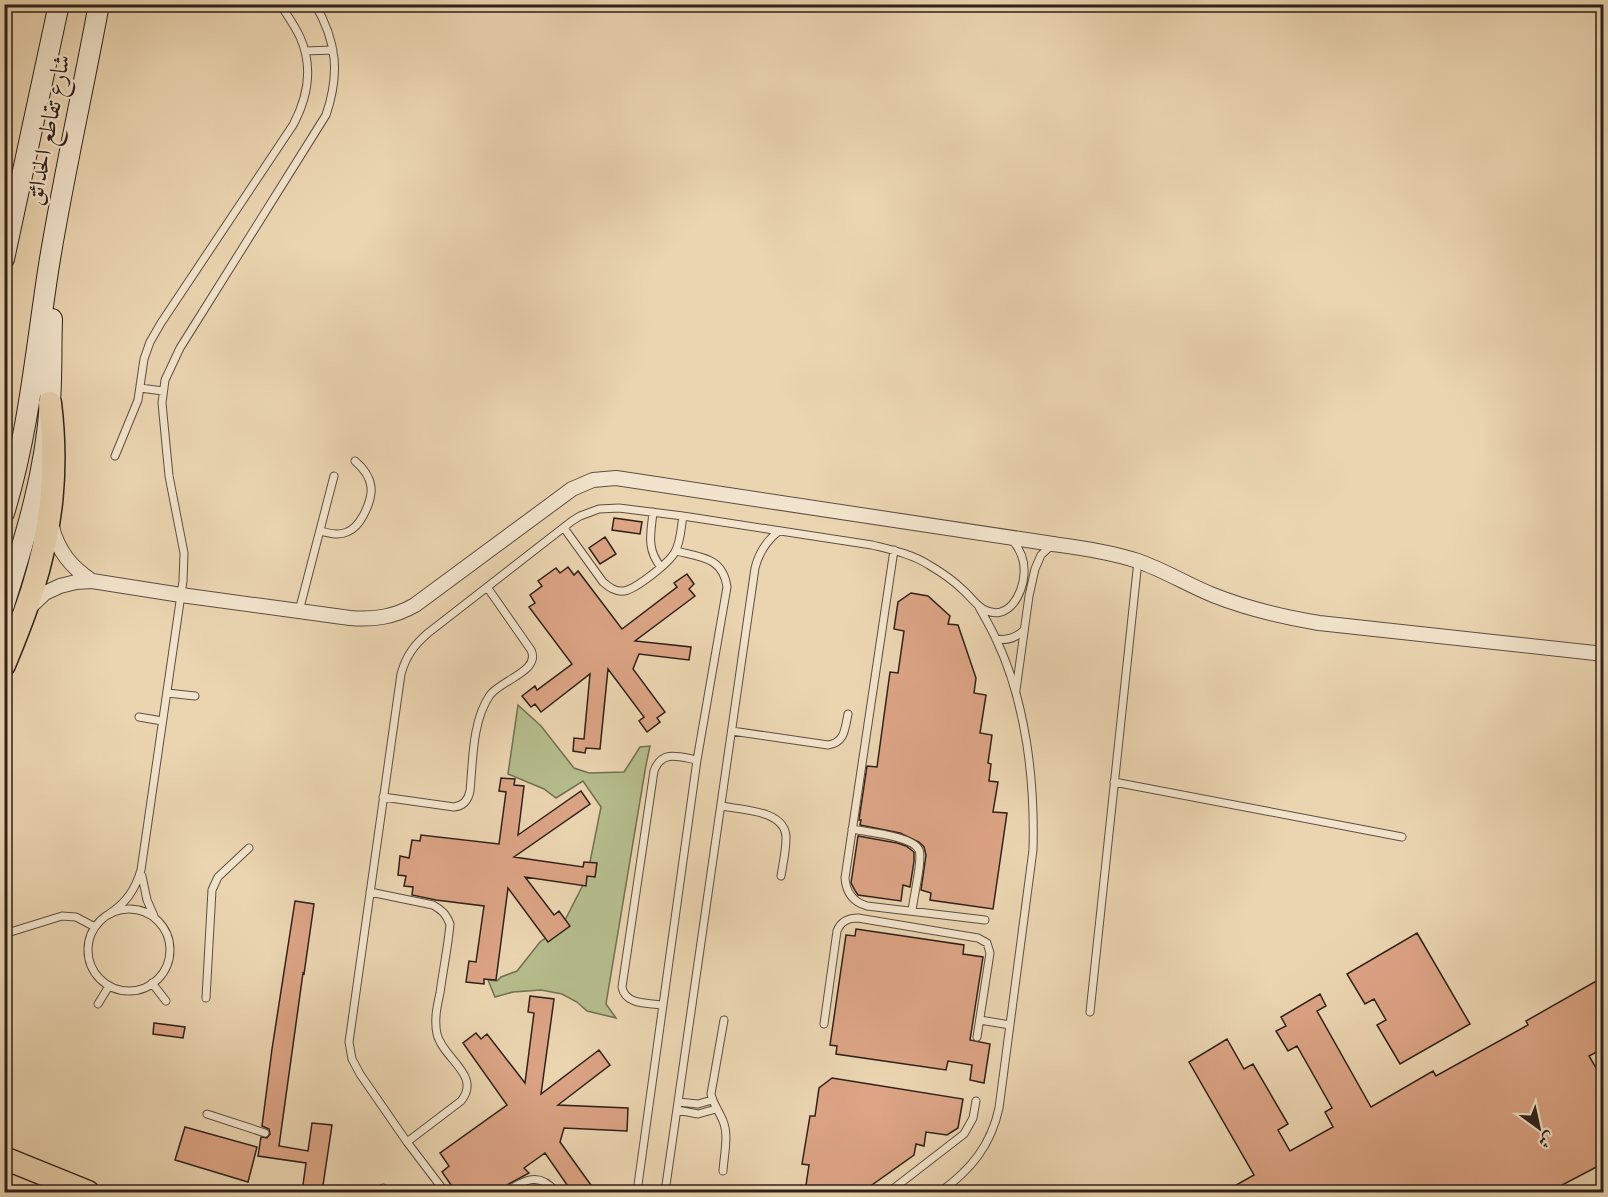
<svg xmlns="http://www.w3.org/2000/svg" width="1608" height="1197" viewBox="0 0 1608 1197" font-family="'IM FELL English',Amiri,serif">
<rect width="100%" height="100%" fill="#ebd5b1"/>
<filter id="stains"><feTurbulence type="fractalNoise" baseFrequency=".00333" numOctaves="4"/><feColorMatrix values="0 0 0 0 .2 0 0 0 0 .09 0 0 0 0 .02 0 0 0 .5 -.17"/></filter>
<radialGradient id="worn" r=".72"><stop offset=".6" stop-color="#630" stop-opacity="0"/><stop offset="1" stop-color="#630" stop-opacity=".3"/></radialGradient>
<path fill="#b6bd8d" stroke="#726f54" stroke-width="1.5" d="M518,705L541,726L574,768L589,773L624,772L640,747L650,746L646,765L606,1004L616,1018L587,1011L577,1002L562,994L541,990L513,992L495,997L488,980L497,981L501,977L517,971L540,942L562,926L587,877L601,807L583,781L556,798L544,789L508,774Z"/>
<path fill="#dca485" stroke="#2f211a" stroke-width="1.5" d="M614,518L642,522L640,534L612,530Z
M605,537L616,554L600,564L589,548Z
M568,567L574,575L578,571L622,629L677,587L674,583L687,574L694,584L689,589L695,596L635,641L691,647L689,660L639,654L633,669L665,712L657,718L660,722L647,732L639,721L644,717L608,669L600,749L586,748L585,753L573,751L574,738L584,739L590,674L541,712L535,704L531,707L522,696L535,686L537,690L572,664L529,607L535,603L530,595L542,586L538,581L556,568L560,573Z
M911,593L928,596L950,616L948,624L958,625L976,678L974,693L986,695L980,733L992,735L988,763L991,764L989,781L998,782L993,812L1007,813L993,909L930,900L931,893L921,890L926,855L924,847L919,842L900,833L860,825L861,820H859L867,766L877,767L890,672L898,673L904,631L894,629L898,602Z
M501,778L515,779L514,785L524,786L518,835L581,791L590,804L514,857L583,867L584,862L597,863L595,877L587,876L586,886L525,877L554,915L559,911L570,926L548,942L508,888L496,980L484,979V984L466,982L469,961L476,962L484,906L436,900L412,895L413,887L404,886L406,876L398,875L400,856L409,858L412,840L420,841L421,835L499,844L506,792L499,791Z
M858,836L897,843L906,846L914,852V861L910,887L903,885L901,901L858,895L856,892L851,883Z
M295,901L314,904L304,974L303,973L279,1146L308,1151L312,1123L332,1125L322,1192H302L306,1163L258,1156L261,1137L267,1138L270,1134L269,1129L262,1126L272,1049Z
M856,929L964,945L963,954L983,957L970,1040L990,1044L984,1083L970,1080L972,1065L948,1061L946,1070L836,1054L837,1046L830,1045L846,935L855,936Z
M1417,933L1470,1024L1400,1064L1377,1025L1386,1020L1374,999L1365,1004L1347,974Z
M1598,980L1604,989V1048L1589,1056L1604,1081V1163L1549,1192H1224L1254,1175L1189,1062L1227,1039L1244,1069L1253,1064L1288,1124L1278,1130L1290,1151L1333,1127L1325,1112L1332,1108L1297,1046L1288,1051L1276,1031L1286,1026L1281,1017L1320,994L1326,1006L1317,1011L1371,1107L1433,1071L1436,1076L1528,1025L1526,1021Z
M530,996L554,999L541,1094L599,1050L610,1065L558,1105L628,1108L627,1131L564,1128L560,1142L596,1192H572L545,1153L524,1168L529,1173L503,1187L500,1192H456L442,1172L449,1166L440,1153L507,1105L463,1043L476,1033L481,1039L487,1034L525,1083L534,1013L528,1012Z
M154,1023L185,1027L183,1038L153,1034Z
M832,1078L963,1099L958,1128L947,1135L926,1132L924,1146L916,1144L914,1155L862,1192H805L809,1165L802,1164L810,1116H815L819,1088Z
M185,1127L257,1147L248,1182L175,1160Z"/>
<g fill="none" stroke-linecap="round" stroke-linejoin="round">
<g stroke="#5e4e40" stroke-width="9">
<path id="service" d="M305,51L333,50
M140,388L163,391
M115,456L138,400L144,359L150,342L161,323L293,125C308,97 313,66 300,37C295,26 287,15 280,4
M653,512C651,533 646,549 661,567
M564,528L603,582C609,587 615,592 624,591C636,589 669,563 675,552C681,541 681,527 683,516
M320,531C329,533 338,536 347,532C355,529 359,523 363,516C375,494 375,478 355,461
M894,550L845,878C846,892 853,902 867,906L985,920
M299,611L334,476
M996,639C1007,641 1016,638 1024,630
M1016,690L1029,596L1035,569L1041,555L1053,544
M167,693L195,696
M139,717L162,721
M732,731L828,745C845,743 845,728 848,714
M1114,782L1402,837
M383,797L454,807C463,806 468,801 470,791C473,761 472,721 490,695C501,680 541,671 531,650L487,587
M721,806C742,810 786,810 786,838C786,851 783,864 781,876
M852,829C866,832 913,836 919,850C923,859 913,899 912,911
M142,876L147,900L154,916
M370,892L433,905C442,910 446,914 450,924C448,947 443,970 440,993C437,1006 434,1020 437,1034C443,1059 482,1075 461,1101L407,1142
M88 950a41 41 0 1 1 82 0a41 41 0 1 1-82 0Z
M109,914C126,903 135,890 141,870L183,581L184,553L169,476L162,403L165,380L180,348L326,115C340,74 337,42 315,4
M4,934L62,916L76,917L95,927
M152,983L166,1001
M206,998L212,890L218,877L249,848
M98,1004L109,986
M663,1005C648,1003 625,1005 622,987L654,771C662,749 680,757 697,760
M1090,1012L1138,561
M980,1020L1010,1025
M824,1024L837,931C841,921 848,918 858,918L978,938L987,943L990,953L977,1037
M678,1102L698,1104L712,1100
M677,1110L698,1114L716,1109
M207,1114L265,1133
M723,1171C724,1155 729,1135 723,1121C719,1111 713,1104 711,1094L724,1020
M377,1192L383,1188
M445,1192L407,1142L360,1074L352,1059L349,1042L401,674C406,656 414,645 428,633L572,521L580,516L599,509L619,508L683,516L872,545C892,550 912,554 929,565C941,572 953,580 963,590C970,596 975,604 983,609C1008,623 1023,594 1024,574C1025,561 1021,550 1012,540
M506,1192C525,1180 539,1171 556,1192
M637,1192L697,760L727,587C723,557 700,557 676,551
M665,1192L755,568C759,552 766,541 779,531
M889,1192L964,1134L973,1118L976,1101
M940,1192C971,1170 991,1145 999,1108L1033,850C1035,781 1026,702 996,639C991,628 985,618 979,607"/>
</g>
<g stroke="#5e4e40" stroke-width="16">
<path id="minor" d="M52,527C58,551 71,567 92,581
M29,608L45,593L60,586L76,582L92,581L181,595L350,618C374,620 394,617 415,605L572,489L593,480L616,478L1053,544C1081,548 1111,552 1138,561C1164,570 1188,585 1213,595C1248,609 1283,617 1319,623L1604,654"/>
</g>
<g stroke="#2f211a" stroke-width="22">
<path id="secondary" d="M4,259L59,4
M4,513C29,432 36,348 49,265C63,178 83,91 99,4
M4,605C25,538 46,472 50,402C52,374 51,347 52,319"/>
</g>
<g stroke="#2f211a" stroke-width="25">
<path id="primary" d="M4,665C14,641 24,616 32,591C52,528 58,469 50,403
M4,1158L88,1192"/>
</g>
<use href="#service" stroke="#f2e4cc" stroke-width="7"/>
<use href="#minor" stroke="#f2e4cc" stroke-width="14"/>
<use href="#secondary" stroke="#f2e4cc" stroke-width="20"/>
<use href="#primary" stroke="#ebd5b1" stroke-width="22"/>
</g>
<g text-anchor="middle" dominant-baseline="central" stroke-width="4.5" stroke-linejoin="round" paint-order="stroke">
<g font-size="24" fill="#2f211a" stroke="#f2e4cc">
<text transform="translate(49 130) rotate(-79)">شارع تقاطع الحدائق</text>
</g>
</g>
<rect width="1608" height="1197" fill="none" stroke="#ebd5b1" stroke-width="24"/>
<rect x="6" y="6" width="1596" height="1185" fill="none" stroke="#2f211a" stroke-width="3"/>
<rect x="12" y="12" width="1584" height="1173" fill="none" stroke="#2f211a" stroke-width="1.5"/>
<g transform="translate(1539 1128) rotate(147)" stroke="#f2e4cc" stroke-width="4.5" paint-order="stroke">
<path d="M0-4.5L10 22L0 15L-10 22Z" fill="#2f211a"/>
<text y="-9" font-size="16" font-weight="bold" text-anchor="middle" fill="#2f211a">ش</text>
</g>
<rect width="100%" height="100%" filter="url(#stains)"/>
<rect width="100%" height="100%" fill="url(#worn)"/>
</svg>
